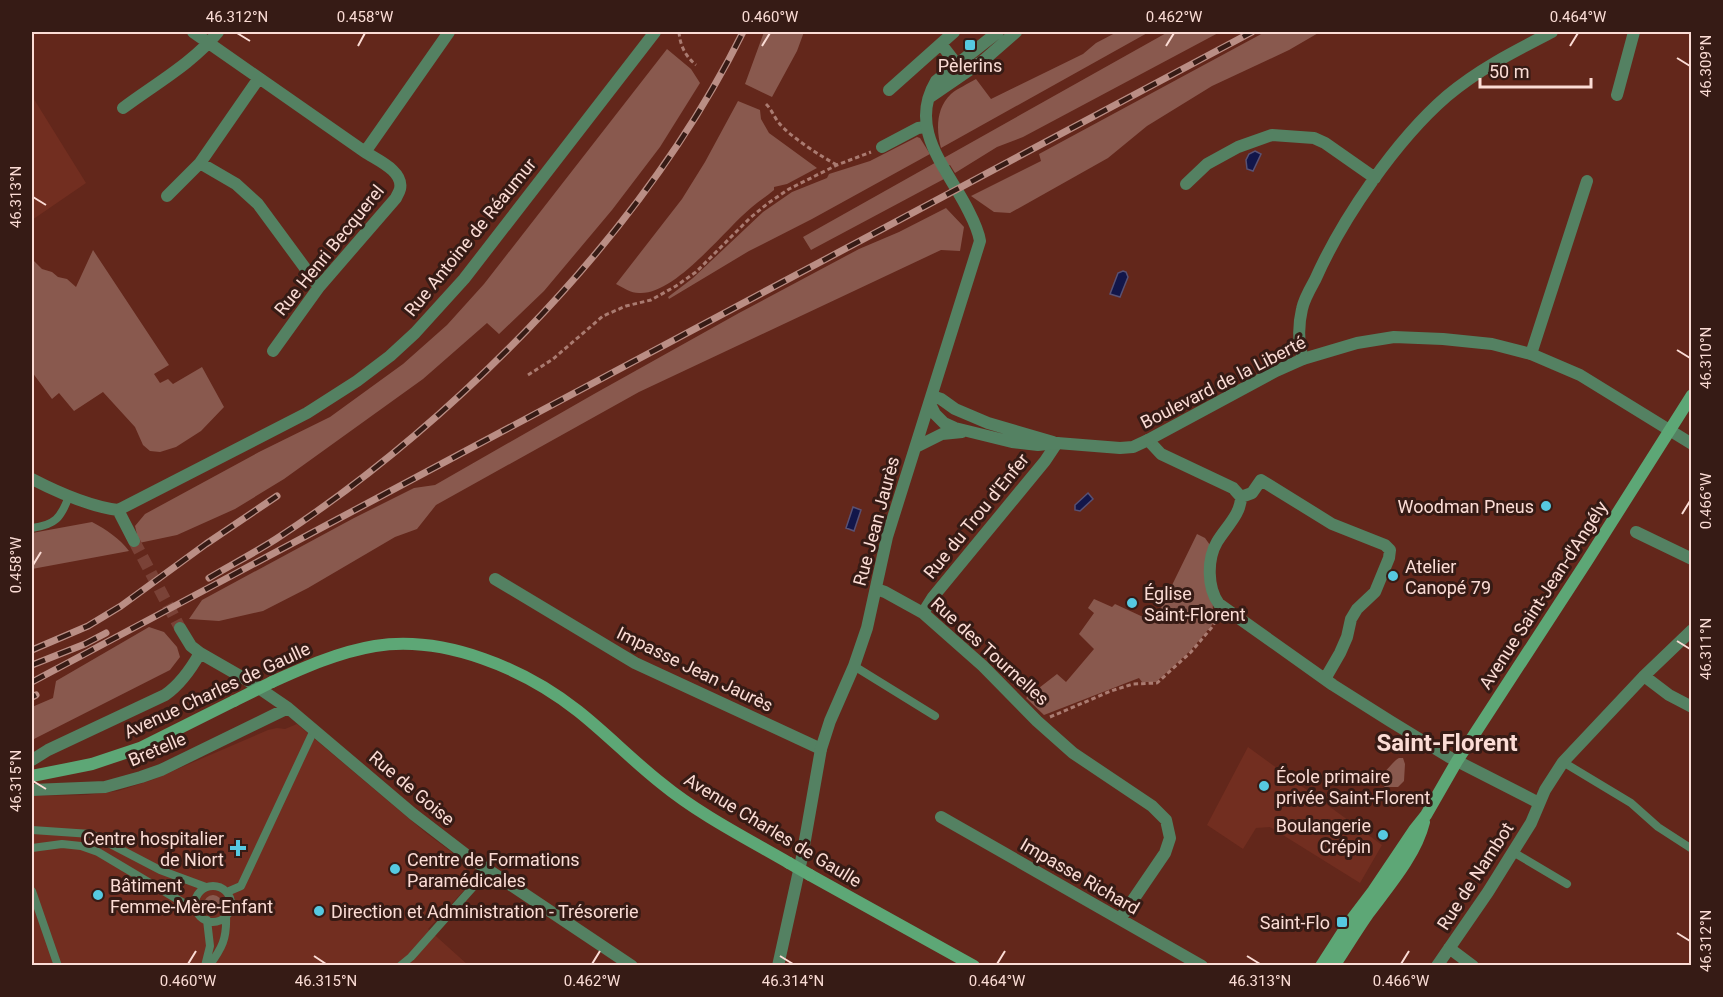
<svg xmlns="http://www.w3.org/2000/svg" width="1723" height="997" viewBox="0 0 1723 997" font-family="Roboto,sans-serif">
<rect width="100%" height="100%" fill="#63271b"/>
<path fill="#722e20" d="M32,96L86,183L32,220Z
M297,724L426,833L465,862L468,886L428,929L468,965L32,966V796L86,795L118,791L152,780L268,730L277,728L285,729Z
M1248,747L1382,845L1360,883L1270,827L1256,828L1243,849L1207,825Z"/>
<path fill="#89594e" d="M764,32H804L797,51L772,97L745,84Z
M1117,32H1149L941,148C936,130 936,108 951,94C958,88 968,84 976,79L991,99L1083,54L1096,43Z
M1168,32H1220L1023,137L997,147L955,173L950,165L939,171L944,179L811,250L803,237Z
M1265,32H1320L1289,50L1212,86L1147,126L1108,158L1010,213L994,212L971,196L1041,161L1039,154Z
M667,49L691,69L700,83L660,147L612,210L544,291L499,334L487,323L423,379L284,479L235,509L177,535L139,543L135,526L145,514L259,452L330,417L403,364L447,325L484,284Z
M738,101L760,110L761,119L769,133L817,168L787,184L774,187V190C767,196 759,201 752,207C725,229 677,293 641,293C632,294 624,288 616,284L682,199L705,162Z
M917,137L920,138L930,154L812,219L749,251L669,299L668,297L693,278L763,212L792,192L827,178L829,174L870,161Z
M946,208L964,227L960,251L941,250L639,392L436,505L417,529L395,537L308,588L263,611L219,621L189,619L202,600L354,518L414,488L435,485L594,394L739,313L859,249L899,232Z
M93,250L169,365L154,374L160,383L168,379L173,384L202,367L224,407L201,431L176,447L160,452L150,451L143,445L135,427L103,392L74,411L59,393L52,399L32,372V259L42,269L52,272L58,277L67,279L76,287Z
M92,522C107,530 119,538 129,551L32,569V533Z
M1197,534L1205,538L1210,545L1213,602L1212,625L1190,651L1156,682H1142L1139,678L1044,715L1026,698L1057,674L1066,682L1094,649L1079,634L1094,613L1088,608L1094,599L1112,607L1115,604L1154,622Z
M149,627L164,632L177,647L180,657L170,670L32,740V707L53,698L56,681Z
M1399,758H1403L1405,764L1404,781L1398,787H1385L1380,783L1381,775C1387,771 1393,761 1399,758Z
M204 904a9 9 0 1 1 18 0a9 9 0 1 1-18 0Z"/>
<path fill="#12164a" stroke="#585174" stroke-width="1.5" d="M1255,151L1261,154L1253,171L1247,169L1246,160L1249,154Z
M1123,271L1126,272L1128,277L1120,297L1110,294L1118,273Z
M1088,493L1093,499L1080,511L1075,510V505Z
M853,507L861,510L854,531L846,528Z"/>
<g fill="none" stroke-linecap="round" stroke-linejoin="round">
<path stroke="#7a4237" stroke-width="12" stroke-dasharray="12 6" stroke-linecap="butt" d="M134,541L180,628"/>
<path stroke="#aa7b71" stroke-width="3" stroke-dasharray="4.5 3" stroke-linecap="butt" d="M679,32C680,45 685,56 696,65
M766,104C772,110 774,117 779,123C789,136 822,157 837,165
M528,375L553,359L603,316L626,306L651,300L676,286L696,272L750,218L767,204L789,189L837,165L871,152
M1160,610L1211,613
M1050,717L1111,691L1133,684L1157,683L1191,652L1213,626L1217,617"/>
<path stroke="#548162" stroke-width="8" d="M32,528C55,525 61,518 69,496
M854,666L935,716
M1563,762L1631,803L1658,827L1692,849
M32,830L91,834L160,870L206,887
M32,848L62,844L81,846L98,852L197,911
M1513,852L1567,884
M195 904a18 18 0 1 1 36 0a18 18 0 1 1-36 0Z
M32,891L58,966
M227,892L241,886L314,730
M205,966L210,946L207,920
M209,966C222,948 227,939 226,916
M400,966L411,957L489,869"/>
<path stroke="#548162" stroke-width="12" d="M193,32L365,152
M941,44L962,71
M259,78L200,163L236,184L258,204L319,287
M889,90L954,32
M1617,95L1634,32
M123,108C155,84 193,63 218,32
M882,147L918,128L926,127
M1186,184L1207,164L1238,147L1272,135L1314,138L1325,143L1375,178
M167,196L200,163
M273,351L319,287L396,198C397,195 399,193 400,189C404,171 377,160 365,152L449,32
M1531,354L1587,181
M1303,359C1298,342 1298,326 1302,309C1304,299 1310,289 1315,280C1342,219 1396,140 1447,96C1479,69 1515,51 1552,32
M1148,440L1161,454L1233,488L1241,497C1241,514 1226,527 1217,542C1207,559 1207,588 1219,604L1333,685L1390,721L1449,757L1539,803
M32,479C59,493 88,506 118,510
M1241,497L1252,493L1261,480L1332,524L1385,545L1390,550L1389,558L1375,592L1357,609L1351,619L1347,637L1340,653L1325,679
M118,510L307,413L357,381L390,356L415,333L464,279L655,32
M118,510L134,541
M1636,532L1692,559
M495,579L635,663L821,749
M876,589L885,592L923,613L983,666L1037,721L1073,753L1152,806L1166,820L1170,838L1165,853L1120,919
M923,613L933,597L1045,461L1057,443
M180,628L191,646L200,653L247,680L288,708L413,814L469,857L632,966
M1644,676L1669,695L1692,707
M32,760L48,750L165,695C181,684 191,669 200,653
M32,790L105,787L141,777L161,770L288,708
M941,817L1202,966
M1449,948L1473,966
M1437,966L1488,892L1531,823L1545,790L1563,762L1644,676L1692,630"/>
<path stroke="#548162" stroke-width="12" d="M930,97L984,60L1016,32
M932,396L941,399L955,409L988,423L1053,442
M930,404L935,414L944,423L955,428L1012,442L1038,445L1057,443L1120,448L1133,447L1148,440L1276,371L1303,359L1357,343L1394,337L1443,339L1492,344L1531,354L1580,375L1692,444
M916,447L942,434L962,432
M778,966L802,857L821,749L830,721L854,666L867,628L887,537L980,241C978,228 972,218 966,206C945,166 908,128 936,81L998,32"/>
<path stroke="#5da776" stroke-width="12" d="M272,682C305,667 339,652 375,646C445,635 525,669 578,711C607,734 633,761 661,783C700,815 746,838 789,863
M32,776L92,764L140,748L234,701
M810,875L974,966
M1321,966L1348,924L1373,891L1414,830L1426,815L1457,761L1587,561L1692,395
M1334,966C1346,948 1356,931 1368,914C1388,887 1416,855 1424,822"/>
<g stroke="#ba8e85" stroke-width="7">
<path id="rail" d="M209,578C231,565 254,553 276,539C367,480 450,409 526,331C612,242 688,143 743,32
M32,650L88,626L121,606L206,544L277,496
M32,665L85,644L106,633
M32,682L1252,32
M32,697L36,695"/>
</g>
<use href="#rail" stroke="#361b15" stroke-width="4.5" stroke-dasharray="14" stroke-linecap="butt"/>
<path stroke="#5da776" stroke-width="12" d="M234,701L272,682
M789,863L810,875"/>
</g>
<path fill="none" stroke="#fbdcd5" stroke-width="2" d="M237,33L250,41M358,46L365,33M762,46L770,33M1166,46L1174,33M1570,46L1578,33M1677,58L1690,66M33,197L46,205M1677,350L1690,358M1682,514L1690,501M33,565L41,552M1677,641L1690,649M33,781L46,789M1677,933L1690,941M314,956L326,964M780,956L793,964M1247,956L1260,964M188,964L196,951M592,964L600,951M997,964L1005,951M1401,964L1409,951"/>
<g fill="#56c9e1" stroke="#361b15" stroke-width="2">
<rect x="964" y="39" width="12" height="12" rx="3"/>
<circle cx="1546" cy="506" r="6"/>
<circle cx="1393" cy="576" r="6"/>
<circle cx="1132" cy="603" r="6"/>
<circle cx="1264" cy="786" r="6"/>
<circle cx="1383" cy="835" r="6"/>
<path d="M235 839h6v6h6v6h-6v6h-6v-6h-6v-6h6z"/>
<circle cx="395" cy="869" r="6"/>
<circle cx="98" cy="895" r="6"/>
<circle cx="319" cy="911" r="6"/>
<rect x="1336" y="916" width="12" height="12" rx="3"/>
</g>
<g text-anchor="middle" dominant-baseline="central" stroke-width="6" stroke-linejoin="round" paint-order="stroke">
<g font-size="18" fill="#fbdcd5" stroke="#361b15" text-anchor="start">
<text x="970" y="65" text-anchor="middle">Pèlerins</text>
<text x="1534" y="506" text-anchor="end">Woodman Pneus</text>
<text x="1405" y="566">Atelier<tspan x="1405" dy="21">Canopé 79</tspan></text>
<text x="1144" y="593">Église<tspan x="1144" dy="21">Saint-Florent</tspan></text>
<text x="1276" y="776">École primaire<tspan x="1276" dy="21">privée Saint-Florent</tspan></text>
<text x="1371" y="825" text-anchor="end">Boulangerie<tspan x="1371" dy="21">Crépin</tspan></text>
<text x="224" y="838" text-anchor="end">Centre hospitalier<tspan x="224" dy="21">de Niort</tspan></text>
<text x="407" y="859">Centre de Formations<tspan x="407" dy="21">Paramédicales</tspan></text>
<text x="110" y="885">Bâtiment<tspan x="110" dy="21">Femme-Mère-Enfant</tspan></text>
<text x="331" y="911">Direction et Administration - Trésorerie</text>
<text x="1330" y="922" text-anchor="end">Saint-Flo</text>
</g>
<g font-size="18" fill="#fbdcd5" stroke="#361b15">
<text transform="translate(470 237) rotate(-51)">Rue Antoine de Réaumur</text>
<text transform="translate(329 250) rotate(-51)">Rue Henri Becquerel</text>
<text transform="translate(1223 382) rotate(-27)">Boulevard de la Liberté</text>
<text transform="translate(976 516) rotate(-51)">Rue du Trou d'Enfer</text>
<text transform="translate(876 521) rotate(-75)">Rue Jean Jaurès</text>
<text transform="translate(1543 595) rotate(-57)">Avenue Saint-Jean-d'Angély</text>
<text transform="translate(990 651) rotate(42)">Rue des Tournelles</text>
<text transform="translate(695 669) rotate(26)">Impasse Jean Jaurès</text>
<text transform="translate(217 690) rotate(-25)">Avenue Charles de Gaulle</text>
<text transform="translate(157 749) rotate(-23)">Bretelle</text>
<text transform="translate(412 788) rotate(40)">Rue de Goise</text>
<text transform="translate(773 830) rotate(31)">Avenue Charles de Gaulle</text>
<text transform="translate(1080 876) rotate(30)">Impasse Richard</text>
<text transform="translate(1475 876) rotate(-57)">Rue de Nambot</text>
</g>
<g font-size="24" font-weight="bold" fill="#fbdcd5" stroke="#361b15">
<text x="1447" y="743">Saint-Florent</text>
</g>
</g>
<rect width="1723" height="997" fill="none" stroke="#361b15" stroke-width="66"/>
<path d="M1480 78v9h111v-9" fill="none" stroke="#fbdcd5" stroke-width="3"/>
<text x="1489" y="78" font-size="18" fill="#fbdcd5" stroke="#361b15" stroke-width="4.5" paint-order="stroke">50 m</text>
<rect x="33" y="33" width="1657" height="931" fill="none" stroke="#fbdcd5" stroke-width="2"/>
<g font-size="15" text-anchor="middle" fill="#fbdcd5">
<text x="237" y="22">46.312°N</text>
<text x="365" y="22">0.458°W</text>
<text x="770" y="22">0.460°W</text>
<text x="1174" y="22">0.462°W</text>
<text x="1578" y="22">0.464°W</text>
<text transform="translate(1706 66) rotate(-90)" y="5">46.309°N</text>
<text transform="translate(16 197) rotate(-90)" y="5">46.313°N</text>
<text transform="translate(1706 358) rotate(-90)" y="5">46.310°N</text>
<text transform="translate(1706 501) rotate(-90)" y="5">0.466°W</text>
<text transform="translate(16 565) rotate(-90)" y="5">0.458°W</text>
<text transform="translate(1706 649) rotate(-90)" y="5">46.311°N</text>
<text transform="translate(16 781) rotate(-90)" y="5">46.315°N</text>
<text transform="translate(1706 941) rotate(-90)" y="5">46.312°N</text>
<text x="188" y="986">0.460°W</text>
<text x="326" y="986">46.315°N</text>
<text x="592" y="986">0.462°W</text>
<text x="793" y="986">46.314°N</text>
<text x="997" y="986">0.464°W</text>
<text x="1260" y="986">46.313°N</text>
<text x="1401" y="986">0.466°W</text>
</g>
</svg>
